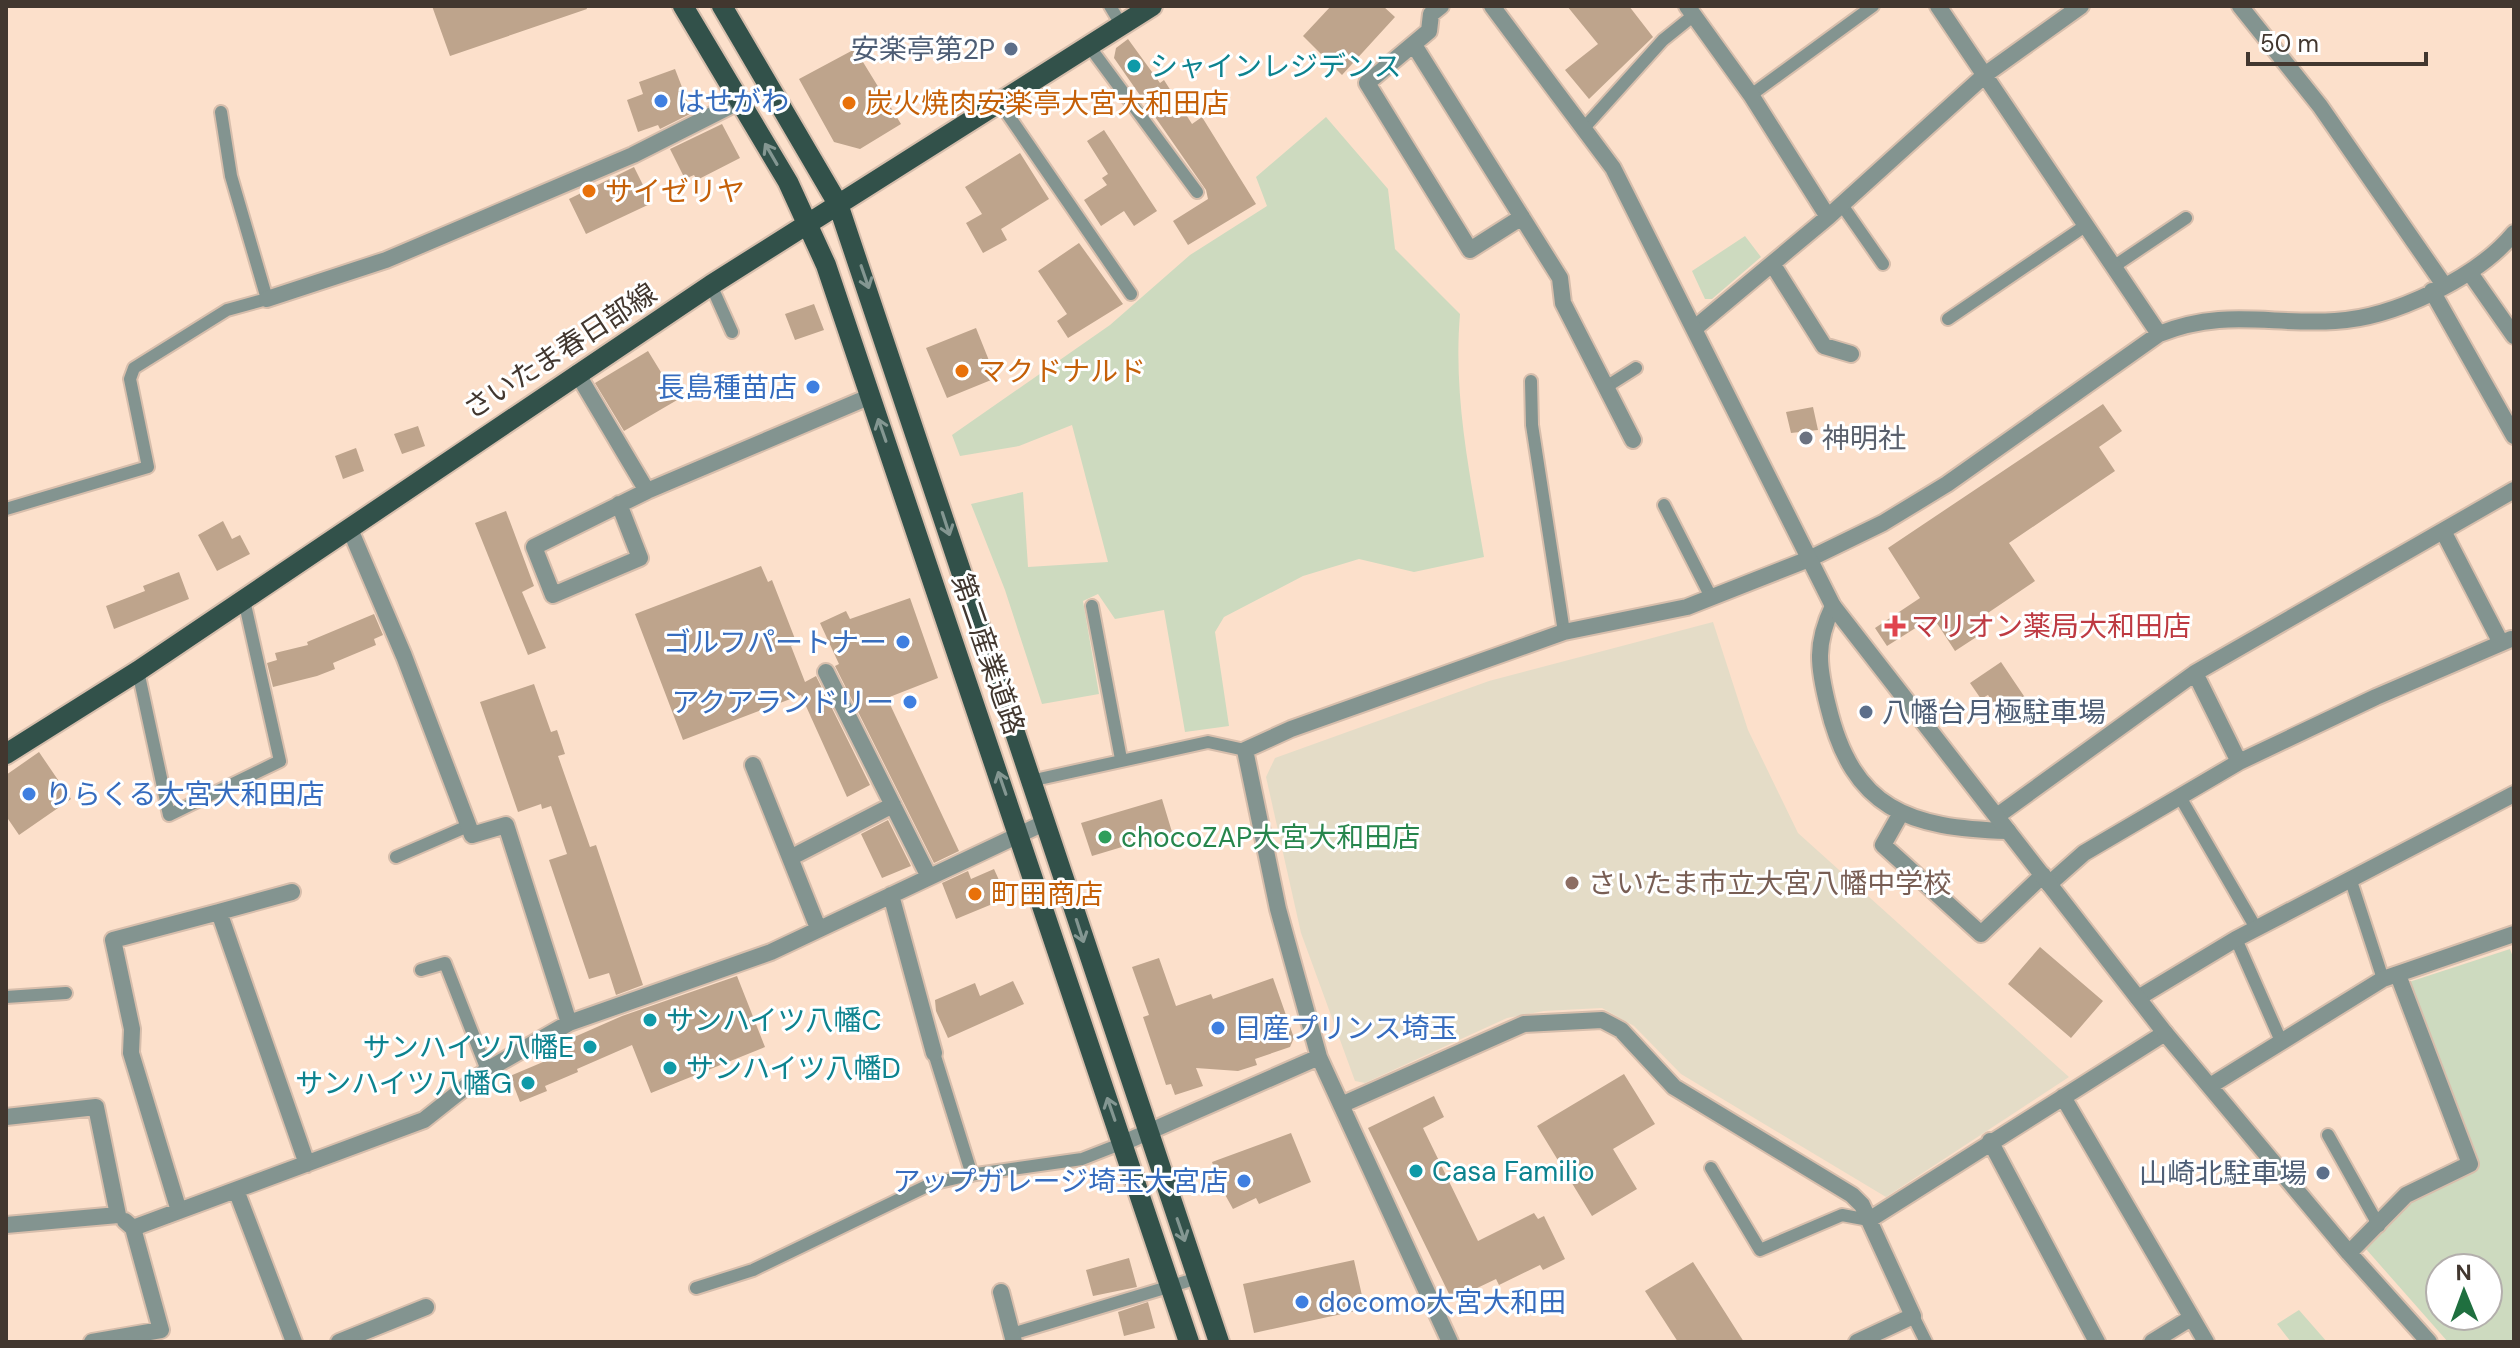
<svg xmlns="http://www.w3.org/2000/svg" width="2520" height="1348" viewBox="0 0 2520 1348" font-family="'DM Sans','Noto Sans JP',sans-serif">
<rect width="100%" height="100%" fill="#fce0cb"/>
<path fill="#e4dcc7" d="M1713,622L1748,730L1798,833L2069,1077L1886,1197L1681,1074L1634,1026L1602,1008L1544,1011L1507,1018L1365,1083L1355,1081L1301,933L1266,777L1275,758L1489,681Z"/>
<path fill="#cddabf" fill-rule="evenodd" d="M1326,117L1388,189L1395,249L1460,314C1453,397 1470,475 1484,557L1414,572L1359,559L1303,576L1224,617L1215,632L1229,726L1185,732L1164,610L1115,619L1098,594L1083,601L1099,694L1042,704L1005,590L971,504L1023,492L1028,567L1108,562L1072,425L1019,446L960,456L952,435L1110,325L1190,255L1267,206L1256,177Z
M1745,236L1761,257L1712,299H1705L1692,271Z
M2510,949L2514,960V1342H2448L2366,1249L2411,1202L2476,1170V1152L2406,983ZM2440,1268H2488V1316H2440Z
M2299,1310L2327,1342H2291L2277,1324Z"/>
<path fill="#bea48c" d="M432,6H586L587,9L450,56Z
M1331,6H1383L1395,17L1342,75L1303,36Z
M1567,6H1629L1653,37L1589,99L1565,70L1598,44Z
M1128,39L1160,83L1164,80L1192,124L1202,117L1256,204L1188,245L1173,221L1208,199L1206,190L1114,58L1116,48Z
M855,49L901,124L860,149L834,142L799,79Z
M675,69L692,113L660,129L658,125L638,132L627,100L643,94L639,82Z
M722,124L740,158L697,180L694,175L685,179L670,149Z
M1104,130L1157,211L1134,226L1124,211L1101,226L1084,200L1107,185L1102,178L1108,174L1087,141Z
M1020,153L1049,199L1001,229L1007,240L983,253L966,223L982,214L965,187Z
M634,167L652,203L586,234L569,199Z
M1079,243L1123,304L1068,338L1057,321L1067,314L1038,271Z
M814,304L824,330L795,340L785,314Z
M976,328L996,378L947,398L926,348Z
M648,351L667,382L674,378L684,396L624,431L595,383Z
M2103,404L2122,431L2099,447L2115,471L2009,543L2035,581L1973,623L1981,634L1955,651L1933,617L1887,646L1875,628L1920,598L1888,548Z
M1813,407L1818,430L1791,433L1786,412Z
M418,426L425,446L402,454L394,434Z
M356,448L364,471L343,479L335,456Z
M506,511L534,586L522,592L546,648L528,655L475,523Z
M223,521L232,539L240,535L250,554L217,571L198,535Z
M761,566L768,582L772,580L797,644L791,646L805,682L816,676L870,785L847,797L801,695L683,740L635,614Z
M179,572L189,599L114,629L106,606L145,591L143,586Z
M910,598L938,678L887,698L959,851L934,863L835,666L839,664L820,623L846,611L850,619Z
M374,614L383,635L374,639L376,645L333,663L335,669L317,676L273,687L267,663L277,660L275,653L308,645L307,642Z
M2001,662L2030,705L2006,721L1988,695L1981,699L1970,683Z
M534,684L551,732L557,730L565,754L558,756L590,847L596,845L643,985L616,995L609,973L589,979L549,860L567,854L551,806L542,809L541,804L518,812L480,702Z
M39,752L71,799L19,835L6,816V775Z
M1162,799L1172,832L1092,856L1081,823Z
M888,820L911,866L882,878L861,834Z
M994,869L1007,898L956,919L942,883L968,871L971,879Z
M2040,947L2103,1001L2071,1038L2008,984Z
M1159,958L1176,1006L1211,994L1213,999L1273,978L1294,1038L1290,1047L1255,1059L1257,1065L1238,1071L1196,1068L1203,1086L1175,1095L1171,1084L1166,1085L1143,1017L1149,1015L1132,967Z
M737,976L765,1047L651,1093L632,1045L577,1069L578,1072L545,1086L547,1091L520,1102L510,1076L543,1062L541,1056L574,1044L572,1038L622,1016Z
M1013,981L1024,1004L948,1038L936,1011L935,1000L975,983L980,996Z
M1624,1074L1655,1124L1613,1149L1637,1189L1592,1216L1537,1126Z
M1434,1096L1444,1117L1423,1128L1478,1241L1534,1213L1538,1219L1544,1216L1565,1259L1543,1270L1540,1265L1499,1285L1496,1279L1452,1300L1368,1128Z
M1291,1133L1311,1182L1259,1204L1256,1198L1233,1209L1223,1191L1209,1196L1201,1178L1216,1173L1212,1162Z
M1129,1258L1137,1287L1093,1296L1086,1270Z
M1354,1260L1365,1309L1254,1333L1243,1284Z
M1693,1262L1744,1342H1678L1645,1291Z
M1148,1302L1155,1328L1124,1336L1118,1312Z"/>
<g fill="none" stroke-linecap="round" stroke-linejoin="round">
<g stroke="#d7beac" stroke-width="16">
<path id="service" d="M1110,6L1122,26
M1089,46L1197,192
M1751,95L1873,6
M1000,103L1131,294
M1583,129L1663,40L1694,15
M1842,205L1883,264
M2113,267L2186,218
M711,285L732,332
M1948,319L2085,226
M1531,381L1532,425L1564,632
M1606,387L1636,368
M1664,505L1711,597
M6,509L148,467L130,379L134,368L227,310L267,299L231,176L221,112
M1092,606L1121,759
M138,671L169,815L280,761L244,600
M1030,781L1208,742L1245,750
M2180,797L2256,928
M396,857L468,826
M2350,878L2383,979
M2236,939L2281,1041
M421,970L445,963L487,1070
M6,997L66,993
M934,1053L972,1175
M2328,1135L2379,1226
M1711,1168L1760,1250L1842,1215L1869,1220
M696,1288L753,1270L931,1184L969,1175L1082,1159L1123,1143
M1913,1316L1926,1342
M1012,1334L1198,1278"/>
</g>
<g stroke="#d7beac" stroke-width="20">
<path id="minor" d="M1441,6L1431,14L1429,31L1367,83L1470,250L1522,217
M1687,6L1751,95L1828,217
M1938,6L2159,334
M2240,6L2320,106L2444,285
M1414,45L1560,278L1563,303L1633,440
M1773,265L1824,346L1851,354
M2470,273L2514,336
M2432,291L2514,436
M267,299L386,260L633,155L740,101
M1695,328L1828,217L1986,74L2081,6
M577,373L647,491L871,396
M619,504L640,558L553,595L534,547L647,491
M349,527L404,656L472,835L506,825L569,1023
M2443,531L2501,643
M1833,606C1815,644 1818,666 1828,706C1853,810 1909,828 2008,831
M826,672L929,877
M2239,762L2376,697L2511,639
M753,765L818,928
M1901,813L1883,845L1981,934L2043,875
M1997,816L2195,673L2514,490
M790,858L893,805
M2049,884L2084,853L2239,762L2195,673
M891,895L934,1053
M219,912L292,892
M2138,998L2236,939L2514,794
M2210,1086L2383,979L2514,934
M2063,1097L2206,1342
M1341,1105L1524,1024L1602,1020L1621,1030L1674,1087L1852,1195L1862,1205L1913,1316L1857,1342
M6,1117L96,1107L118,1215L6,1225
M1990,1141L2097,1342
M1123,1143L1319,1057
M236,1190L294,1342
M179,1211L131,1053L132,1029L113,940L219,912L307,1164
M1869,1220L2165,1033L2349,1253L2429,1342
M133,1228L424,1120L487,1070L569,1023L771,952L1044,823
M2349,1253L2406,1195L2470,1164L2398,975
M1001,1292L1014,1342
M92,1342L161,1330L133,1228L125,1221
M339,1342L426,1307
M1450,1342L1319,1057L1278,909L1245,750L1291,729L1564,632L1687,607L1809,559L1883,523L1947,484L2159,334C2224,308 2269,325 2335,321C2393,318 2477,278 2514,233
M2152,1342L2191,1318"/>
</g>
<g stroke="#d7beac" stroke-width="20">
<path id="tertiary" d="M1492,6L1613,168L1833,606L2165,1033"/>
</g>
<g stroke="#d7beac" stroke-width="24">
<path id="primary" d="M683,6L788,182L826,265L1189,1342
M722,6L838,204L1219,1342
M6,754L138,671L711,285L1152,6"/>
</g>
<use href="#service" stroke="#839490" stroke-width="12"/>
<use href="#minor" stroke="#839490" stroke-width="16"/>
<use href="#tertiary" stroke="#839490" stroke-width="16"/>
<use href="#primary" stroke="#32514a" stroke-width="20"/>
</g>
<defs><path id="oneway-shaft" d="M-6 0H5M1.5-3L5.5 0L1.5 3" fill="none" stroke-width="1.6" stroke-linecap="round" stroke-linejoin="round" transform="scale(2)"/></defs>
<g stroke="#849792">
<use href="#oneway-shaft" transform="translate(771 154) rotate(-120)"/>
<use href="#oneway-shaft" transform="translate(865 277) rotate(71)"/>
<use href="#oneway-shaft" transform="translate(882 430) rotate(-109)"/>
<use href="#oneway-shaft" transform="translate(946 524) rotate(72)"/>
<use href="#oneway-shaft" transform="translate(1002 783) rotate(-109)"/>
<use href="#oneway-shaft" transform="translate(1080 931) rotate(72)"/>
<use href="#oneway-shaft" transform="translate(1111 1109) rotate(-109)"/>
<use href="#oneway-shaft" transform="translate(1181 1230) rotate(71)"/>
</g>
<g fill="#5c6f8a" stroke="#fff" stroke-width="3">
<circle cx="1011" cy="49" r="8"/>
<circle cx="1866" cy="712" r="8"/>
<circle cx="2323" cy="1173" r="8"/>
</g>
<g fill="#0f9aa8" stroke="#fff" stroke-width="3">
<circle cx="1134" cy="66" r="8"/>
<circle cx="650" cy="1020" r="8"/>
<circle cx="590" cy="1047" r="8"/>
<circle cx="670" cy="1068" r="8"/>
<circle cx="528" cy="1083" r="8"/>
<circle cx="1416" cy="1171" r="8"/>
</g>
<g fill="#3f7fe0" stroke="#fff" stroke-width="3">
<circle cx="661" cy="101" r="8"/>
<circle cx="813" cy="387" r="8"/>
<circle cx="903" cy="642" r="8"/>
<circle cx="910" cy="702" r="8"/>
<circle cx="29" cy="794" r="8"/>
<circle cx="1218" cy="1028" r="8"/>
<circle cx="1244" cy="1181" r="8"/>
<circle cx="1302" cy="1302" r="8"/>
</g>
<g fill="#e8710a" stroke="#fff" stroke-width="3">
<circle cx="849" cy="103" r="8"/>
<circle cx="589" cy="191" r="8"/>
<circle cx="962" cy="371" r="8"/>
<circle cx="975" cy="894" r="8"/>
</g>
<circle fill="#6b7280" stroke="#fff" stroke-width="3" cx="1806" cy="438" r="8"/>
<path fill="#e0444e" stroke="#fff" stroke-width="3" d="M1891 614h8v8h8v8h-8v8h-8v-8h-8v-8h8z"/>
<circle fill="#2e9e5b" stroke="#fff" stroke-width="3" cx="1105" cy="837" r="8"/>
<circle fill="#8d6e63" stroke="#fff" stroke-width="3" cx="1572" cy="883" r="8"/>
<g text-anchor="middle" dominant-baseline="central" stroke-width="6" stroke-linejoin="round" paint-order="stroke">
<g font-size="28" fill="#4e5e75" stroke="#fff" text-anchor="end">
<text x="995" y="49">安楽亭第2P</text>
<text x="1882" y="712" text-anchor="start">八幡台月極駐車場</text>
<text x="2307" y="1173">山崎北駐車場</text>
</g>
<g font-size="28" fill="#0d838f" stroke="#fff" text-anchor="start">
<text x="1150" y="66">シャインレジデンス</text>
<text x="666" y="1020">サンハイツ八幡C</text>
<text x="574" y="1047" text-anchor="end">サンハイツ八幡E</text>
<text x="686" y="1068">サンハイツ八幡D</text>
<text x="512" y="1083" text-anchor="end">サンハイツ八幡G</text>
<text x="1432" y="1171">Casa Familio</text>
</g>
<g font-size="28" fill="#366cbe" stroke="#fff" text-anchor="start">
<text x="677" y="101">はせがわ</text>
<text x="797" y="387" text-anchor="end">長島種苗店</text>
<text x="887" y="642" text-anchor="end">ゴルフパートナー</text>
<text x="894" y="702" text-anchor="end">アクアランドリー</text>
<text x="45" y="794">りらくる大宮大和田店</text>
<text x="1234" y="1028">日産プリンス埼玉</text>
<text x="1228" y="1181" text-anchor="end">アップガレージ埼玉大宮店</text>
<text x="1318" y="1302">docomo大宮大和田</text>
</g>
<g font-size="28" fill="#c56008" stroke="#fff" text-anchor="start">
<text x="865" y="103">炭火焼肉安楽亭大宮大和田店</text>
<text x="605" y="191">サイゼリヤ</text>
<text x="978" y="371">マクドナルド</text>
<text x="991" y="894">町田商店</text>
</g>
<g font-size="28" fill="#42372f" stroke="#fff">
<text transform="translate(560 351) rotate(-33)">さいたま春日部線</text>
<text transform="translate(988 654) rotate(71)">第二産業道路</text>
</g>
<g font-size="28" fill="#5b616d" stroke="#fff" text-anchor="start">
<text x="1822" y="438">神明社</text>
</g>
<g font-size="28" fill="#be3a42" stroke="#fff" text-anchor="start">
<text x="1911" y="626">マリオン薬局大和田店</text>
</g>
<g font-size="28" fill="#27864d" stroke="#fff" text-anchor="start">
<text x="1121" y="837">chocoZAP大宮大和田店</text>
</g>
<g font-size="28" fill="#785e54" stroke="#fff" text-anchor="start">
<text x="1588" y="883">さいたま市立大宮八幡中学校</text>
</g>
</g>
<rect width="2520" height="1348" fill="none" stroke="#42372f" stroke-width="16"/>
<g transform="translate(2464 1292) rotate(359)"><circle r="38" fill="#ffffff" stroke="#b3afac" stroke-width="2"/>
<path d="M0-6L14 30L0 20L-14 30Z" fill="#1f6f3f"/>
<text y="-12" font-size="22" font-weight="bold" text-anchor="middle" fill="#42372f">N</text>
</g>
<path d="M2248 52v12h178v-12" fill="none" stroke="#42372f" stroke-width="4"/>
<text x="2260" y="52" font-size="24" fill="#42372f" stroke="#ffffff" stroke-width="6" paint-order="stroke">50 m</text>
</svg>
